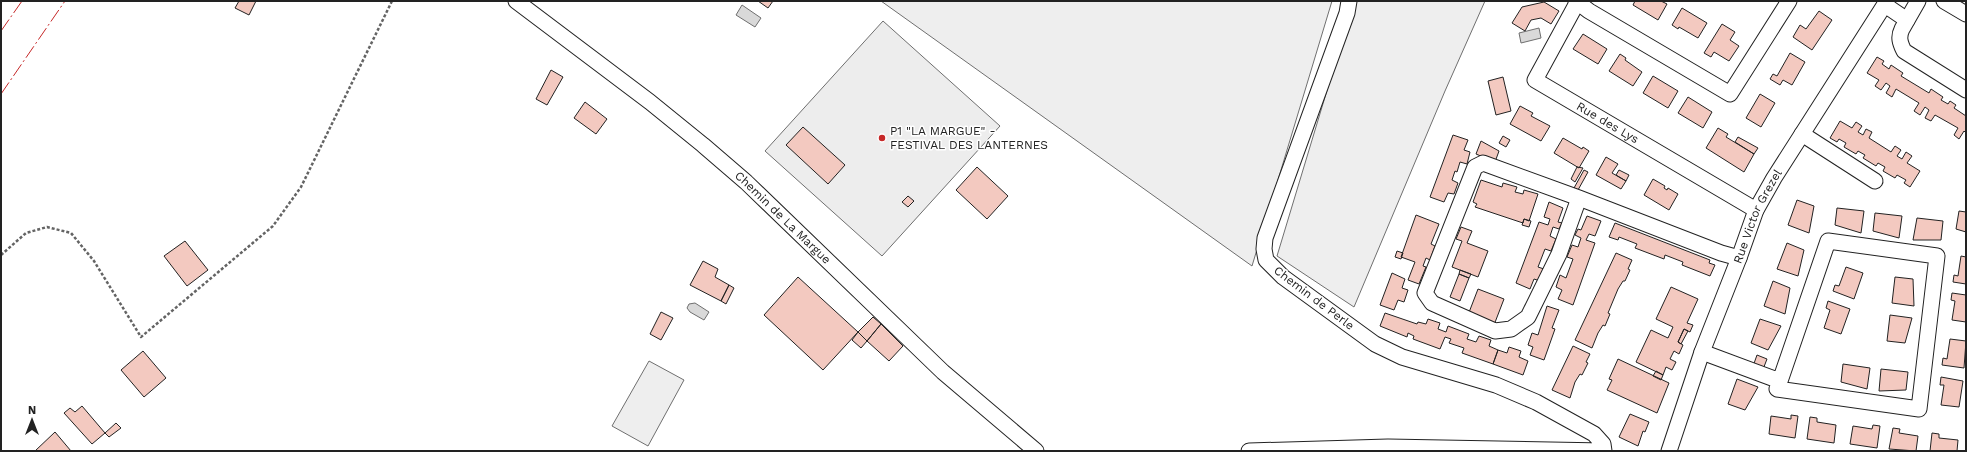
<svg xmlns="http://www.w3.org/2000/svg" width="1967" height="452" viewBox="0 0 1967 452" font-family="'Work Sans',sans-serif">
<rect width="100%" height="100%" fill="#fff"/>
<path fill="#eee" stroke="#6f6f6f" d="M881,1H1332L1252,266Z
M1354,1H1485L1445,91L1354,307L1277,256Z
M649,361L684,380L648,446L612,426Z"/>
<path fill="#ededed" stroke="#6f6f6f" d="M883,21L1000,126L882,256L765,151Z"/>
<path fill="#d9d9d9" stroke="#6f6f6f" d="M742,5L761,18L755,27L736,15Z
M1539,28L1541,38L1521,43L1519,33Z
M695,303L709,312L704,320L690,312L687,308L689,304Z"/>
<path fill="#f3c9c0" stroke="#222" d="M239,1H256L249,15L235,8Z
M758,1H773L768,8Z
M1635,1H1661L1667,4L1658,20L1633,5Z
M1544,2L1559,11L1551,24L1541,18L1531,20L1525,31L1512,23L1522,7Z
M1682,8L1707,23L1698,38L1679,27L1678,29L1672,25Z
M1819,11L1832,20L1812,50L1793,37L1800,25L1806,29Z
M1722,24L1735,32L1730,40L1739,46L1729,61L1714,52L1711,57L1704,53Z
M1583,34L1607,49L1598,64L1573,49Z
M1790,53L1805,62L1792,85L1783,80L1780,85L1770,79L1773,74L1777,76Z
M1620,54L1626,58L1625,60L1642,72L1633,86L1609,71Z
M1877,57L1884,61L1882,64L1889,69L1891,65L1903,73L1901,76L1929,93L1931,89L1943,97L1941,100L1948,104L1950,101L1956,105L1954,108L1966,116V133L1964,131L1959,139L1954,135L1958,128L1935,115L1931,121L1925,118L1929,110L1925,107L1920,115L1914,111L1919,103L1896,89L1892,97L1886,93L1890,86L1886,83L1881,90L1875,86L1879,80L1867,73Z
M551,70L563,77L547,105L536,99Z
M1653,76L1678,91L1668,108L1643,93Z
M1503,77L1511,111L1496,115L1488,81Z
M1760,94L1775,103L1761,127L1746,118Z
M1688,97L1712,112L1703,128L1678,113Z
M585,102L607,119L596,134L574,118Z
M1520,106L1533,113L1531,116L1550,126L1541,141L1510,124Z
M1840,121L1852,128L1856,122L1862,126L1858,132L1863,135L1866,129L1872,132L1869,138L1891,152L1895,146L1901,150L1897,156L1902,159L1906,152L1912,156L1907,163L1920,171L1910,187L1904,183L1906,180L1897,175L1895,178L1883,171L1885,167L1878,163L1876,166L1863,158L1865,155L1858,151L1856,154L1844,147L1846,143L1839,139L1837,142L1830,138Z
M803,127L845,165L828,184L786,145Z
M1718,128L1728,134L1726,137L1754,154L1744,172L1706,148Z
M1453,135L1468,140L1464,150L1470,152L1467,164L1460,162L1457,172L1455,171L1452,180L1458,183L1454,194L1448,193L1444,202L1430,197Z
M1503,136L1510,140L1506,147L1499,143Z
M1738,137L1758,148L1754,154L1735,142Z
M1563,138L1582,149L1583,147L1589,151L1579,168L1554,153Z
M1481,141L1499,151L1495,162L1476,154Z
M1606,157L1618,164L1612,173L1626,181L1621,189L1596,175Z
M977,167L1008,196L987,219L956,190Z
M1577,167L1583,168L1575,182L1571,179Z
M1584,170L1588,172L1578,190L1574,188Z
M1619,170L1629,175L1626,181L1616,175Z
M1653,179L1665,186L1664,188L1667,190L1668,188L1678,194L1669,210L1644,195Z
M1481,180L1502,187L1503,183L1517,187L1515,192L1523,194L1524,190L1538,194L1529,221L1524,219L1523,223L1475,207L1477,204L1473,202Z
M908,196L914,201L908,207L902,202Z
M1797,200L1814,206L1809,233L1788,225Z
M1549,202L1563,208L1558,222L1562,223L1559,229L1553,227L1550,236L1556,239L1551,251L1545,249L1538,267L1544,269L1540,281L1534,279L1530,289L1516,283L1539,222L1548,225L1550,219L1544,217Z
M1837,208L1864,211L1861,233L1835,225Z
M1959,211L1966,212V232L1956,229Z
M1875,213L1902,216L1899,238L1873,231Z
M1416,215L1439,224L1431,244L1435,246L1430,260L1426,258L1423,266L1426,267L1419,284L1408,280L1415,262L1401,257Z
M1587,216L1601,221L1595,236L1589,234L1586,240L1595,243L1573,305L1558,299L1562,290L1556,287L1560,275L1566,278L1573,259L1567,257L1572,245L1578,247L1581,238L1575,235L1578,229L1581,230Z
M1917,218L1943,221L1941,240H1913Z
M1524,219L1531,221L1529,227L1522,225Z
M1615,223L1710,260L1709,263L1715,265L1710,276L1682,265L1683,262L1665,255L1664,259L1635,248L1637,244L1619,237L1618,240L1609,237Z
M1461,227L1472,231L1467,243L1488,251L1478,277L1452,267L1462,241L1456,239Z
M185,241L208,270L187,286L164,256Z
M1787,243L1804,250L1798,276L1777,269Z
M1397,251L1403,253L1401,259L1395,257Z
M1616,253L1632,260L1628,269L1630,270L1625,281H1623L1618,289L1608,313L1610,314L1605,326L1603,325L1598,333L1592,348L1575,340Z
M1961,256L1966,257V284L1953,282L1954,275L1958,276Z
M703,261L718,269L715,277L729,285L721,301L690,285Z
M1846,267L1863,273L1854,299L1833,291L1835,285L1839,286Z
M1460,270L1471,274L1469,278L1459,274Z
M1392,273L1405,279L1402,288L1408,290L1404,302L1398,300L1394,310L1380,305Z
M1459,274L1469,278L1460,301L1450,297Z
M798,277L858,332L823,370L764,315Z
M1895,277L1913,279L1914,306L1892,303Z
M1773,281L1790,288L1785,314L1764,306Z
M729,285L734,288L726,304L721,301Z
M1671,287L1698,299L1687,323L1693,325L1690,332L1684,329L1678,342L1683,345L1679,354L1674,351L1670,359L1676,362L1672,370L1666,367L1663,375L1636,362L1651,330L1668,338L1673,327L1656,319Z
M1478,289L1504,299L1494,325L1468,315Z
M1952,293L1966,295V322L1952,320L1955,301L1951,300Z
M1828,301L1850,309L1841,334L1824,328L1830,310L1826,308Z
M1547,306L1559,310L1552,328L1555,329L1544,360L1530,355L1533,347L1528,345L1532,333L1538,335Z
M661,312L673,318L661,340L650,334Z
M1385,313L1417,324L1418,322L1426,324L1428,319L1440,323L1438,329L1446,332L1448,326L1469,334L1467,339L1476,342L1479,336L1491,340L1489,346L1498,350L1493,364L1462,353L1464,348L1449,343L1451,339L1445,337L1440,349L1413,339L1414,336L1408,333L1407,337L1380,326Z
M1890,315L1912,318L1905,343L1887,341Z
M873,317L881,324L867,341L858,332Z
M1760,319L1781,326L1768,350L1751,343Z
M881,324L903,346L889,361L867,341Z
M1684,329L1688,331L1681,344L1678,342Z
M858,332L867,341L861,348L852,340Z
M1950,339L1966,341L1964,368L1942,365L1943,358L1947,359Z
M1573,346L1590,354L1586,362L1588,363L1582,375L1580,374L1575,382L1570,398L1552,390Z
M1509,347L1521,351L1519,357L1528,361L1523,375L1493,364L1498,350L1507,353Z
M143,351L166,378L144,397L121,370Z
M1757,355L1767,359L1762,372L1752,369Z
M1618,359L1669,383L1657,413L1607,390L1612,380L1609,379Z
M1843,364L1870,368L1867,389L1841,382Z
M1881,369L1908,372L1906,390L1879,391Z
M1656,371L1663,375L1661,380L1653,376Z
M1941,377L1963,381L1959,407L1941,405L1944,385H1940Z
M1737,379L1758,387L1745,410L1728,404Z
M82,406L105,433L92,444L64,413L70,408L75,412Z
M1630,414L1649,422L1645,432L1643,431L1638,446L1619,437Z
M1791,415L1798,416L1795,438L1769,434L1771,416L1791,419Z
M1810,417L1817,418V422L1836,425L1834,443L1807,439Z
M116,423L121,428L109,437L105,433Z
M1873,425L1880,426L1877,448L1850,444L1853,426L1872,429Z
M1893,428L1900,429L1899,433L1918,436L1916,451L1889,449Z
M55,432L71,451H35Z
M1932,433L1939,434V438L1958,440L1957,451H1930Z"/>
<g fill="none" stroke-linecap="round" stroke-linejoin="round">
<g stroke="#222" stroke-width="17">
<g id="minor">
<path id="s1" d="M516,1L650,102L703,145L746,182L943,372L1036,451"/>
<path d="M1576,1L1589,11L1730,94L1789,1"/>
<path d="M1918,1L1902,29C1898,37 1900,43 1904,51L1966,90"/>
<path d="M1944,1L1966,14"/>
<path id="s2" d="M1577,3L1535,80L1756,210"/>
<path d="M1885,5L1907,20"/>
<path d="M1802,134L1875,181"/>
<path d="M1579,198L1559,254L1528,317L1511,329L1495,331L1432,303L1425,293L1475,167L1483,163L1579,198L1721,253L1739,258"/>
<path d="M1702,352L1780,381L1777,389L1919,409L1937,256L1828,241L1780,381"/>
<path d="M1249,451L1388,447L1604,451L1603,444L1594,434L1536,402L1496,385L1402,357L1375,344L1283,277L1266,260L1264,249L1265,238L1347,13L1349,1"/>
<path id="s3" d="M1669,451L1702,352L1739,258L1756,210L1774,178L1887,1"/>
</g>
</g>
<path stroke="#646464" stroke-width="2.5" stroke-dasharray="3 2" stroke-linecap="butt" d="M1,255L26,233L47,227L71,233L94,261L141,337L273,226L301,187L392,1"/>
<use href="#minor" stroke="#fff" stroke-width="15"/>
<path stroke="#c62828" stroke-width="1" stroke-dasharray="14 3 2 3" stroke-linecap="butt" d="M1,31L22,1
M1,94L65,1"/>
</g>
<circle fill="#c62828" stroke="#fff" stroke-width="1.5" cx="882" cy="138" r="4"/>
<g text-anchor="middle" dominant-baseline="central" stroke-width="3" stroke-linejoin="round" paint-order="stroke">
<g font-size="12" fill="#222" stroke="#fff">
<text stroke="none"><textPath href="#s2" startOffset="172">Rue des Lys</textPath></text>
<text stroke="none"><textPath href="#s3" startOffset="251">Rue Victor Grezel</textPath></text>
<text stroke="none"><textPath href="#s1" startOffset="344">Chemin de La Margue</textPath></text>
<text transform="translate(1314 298) rotate(37)">Chemin de Perle</text>
</g>
<g font-size="12" fill="#222" stroke="#fff" text-anchor="start">
<text x="890" y="131">P1 "LA MARGUE" -<tspan x="890" dy="14">FESTIVAL DES LANTERNES</tspan></text>
</g>
</g>
<rect width="1967" height="452" fill="none" stroke="#222222" stroke-width="4"/>
<g transform="translate(32 420)" stroke="#ffffff" stroke-width="3" paint-order="stroke">
<path d="M0-3L7 15L0 10L-7 15Z" fill="#222222"/>
<text y="-6" font-size="11" font-weight="bold" text-anchor="middle" fill="#222222">N</text>
</g>
</svg>
